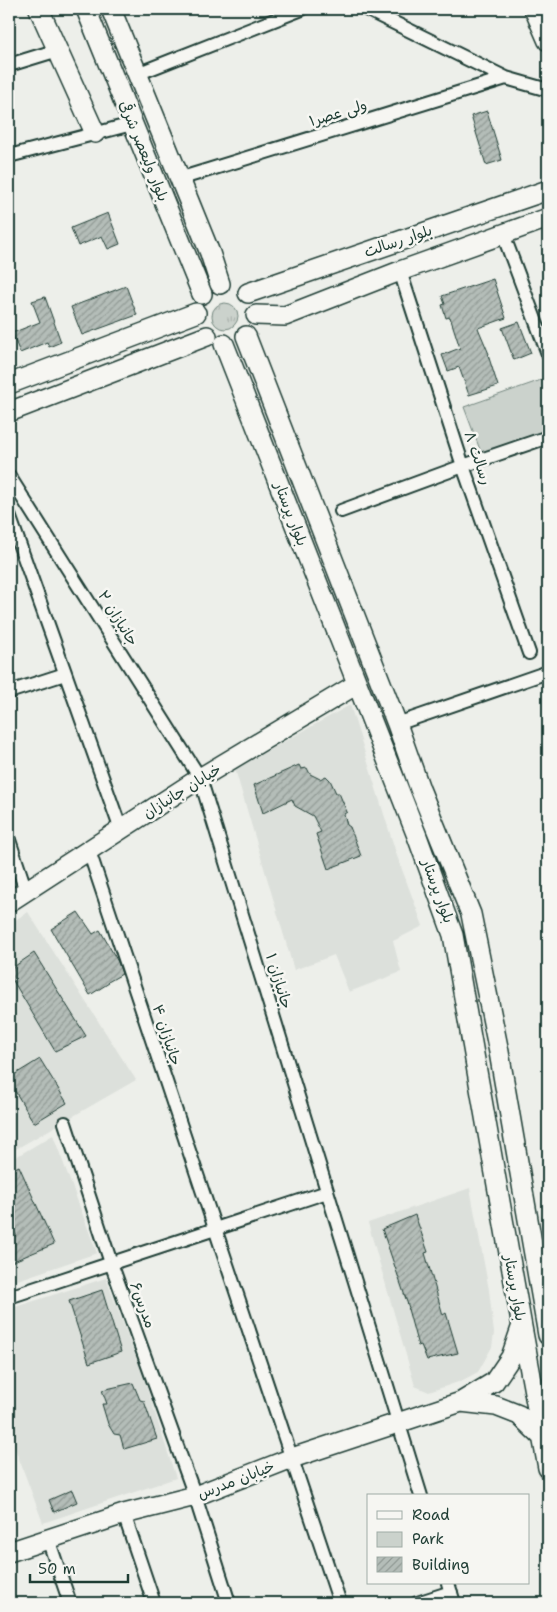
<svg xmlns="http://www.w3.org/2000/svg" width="557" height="1612" viewBox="0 0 557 1612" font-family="'Shantell Sans','Playpen Sans Arabic',sans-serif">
<defs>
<pattern id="grass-tufts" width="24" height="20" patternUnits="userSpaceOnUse" patternTransform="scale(1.25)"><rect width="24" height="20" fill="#cbd2cc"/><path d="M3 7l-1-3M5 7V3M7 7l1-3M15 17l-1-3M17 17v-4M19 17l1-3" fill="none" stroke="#aeb5b0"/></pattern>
<pattern id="building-hatch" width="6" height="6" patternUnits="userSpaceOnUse" patternTransform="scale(1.25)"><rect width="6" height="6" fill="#b4bdb8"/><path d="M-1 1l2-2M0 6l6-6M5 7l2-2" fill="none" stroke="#929b96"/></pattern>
</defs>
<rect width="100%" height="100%" fill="#edefea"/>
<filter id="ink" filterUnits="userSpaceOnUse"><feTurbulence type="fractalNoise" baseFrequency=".02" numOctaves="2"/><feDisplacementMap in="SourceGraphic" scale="10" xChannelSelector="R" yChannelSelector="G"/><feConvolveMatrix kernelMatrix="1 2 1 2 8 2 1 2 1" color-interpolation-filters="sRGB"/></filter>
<g filter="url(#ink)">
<path fill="#dce0db" d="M350,705L397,856L423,926L393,941L401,972L349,992L334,955L294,970L235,769Z
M28,912L136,1080L9,1153V924Z
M53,1135L97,1253L9,1283V1161Z
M470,1188L489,1290L494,1333L492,1347L478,1372L461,1381L429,1392L415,1386L368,1223Z
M106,1278L143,1376L176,1478L43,1523L9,1432V1309Z"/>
<path fill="url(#grass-tufts)" stroke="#758880" d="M212 316a13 13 0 1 1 26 0a13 13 0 1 1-26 0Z"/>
<path fill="#cbd2cc" stroke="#758880" d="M544,379L548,392V430L482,455L464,407Z"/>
<path fill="url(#building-hatch)" stroke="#1f3d34" d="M487,111L502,160L486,165L471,116Z
M108,213L120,244L108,249L102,236L78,246L71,228Z
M493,279L506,318L478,328L489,354L488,355L498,386L469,395L459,367L448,371L442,355L460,348L450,317L446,318L442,305L445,304L442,296Z
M126,286L137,315L82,335L71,307Z
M45,297L61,342L49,347L47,342L20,353L12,333L40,322L32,301Z
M519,322L531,353L514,360L502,328Z
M299,765L301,769L307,768L310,774L320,779L326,776L330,780L336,793H339L347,812L344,814L347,825L350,827L361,856L328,869L316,834L321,832L313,816L295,806L292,799L263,813L254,785Z
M78,912L93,934L100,930L118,962L122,974L108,982L109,983L90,995L51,929Z
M34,953L86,1036L55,1051L9,974V970Z
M40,1059L67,1103L34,1123L9,1081V1078Z
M19,1166L54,1244L9,1263V1238L16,1235L9,1221V1171Z
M415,1215L428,1252L425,1253L443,1315L446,1313L458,1353L427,1360L421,1345L418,1346L408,1309L409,1308L382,1229Z
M102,1290L121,1352L89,1363L69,1301Z
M133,1383L140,1400L144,1401L157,1439L124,1449L120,1435L114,1434L108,1424L102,1404H107L102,1390Z
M72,1490L77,1502L54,1512L49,1500Z"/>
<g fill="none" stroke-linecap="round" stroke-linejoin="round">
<g stroke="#1f3d34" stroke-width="16">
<path id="street" d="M366,9L506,78L548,90
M9,65L58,50
M137,74L302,9
M9,156L132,124
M179,179L506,78
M503,234L548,354
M400,271L463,466L529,653
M9,476L200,778L421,1496
M341,511L463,466L548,437
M9,515L121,830
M9,692L65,674
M397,724L548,672
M9,840L26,891
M89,851L340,1603
M65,1123L111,1263L195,1496L229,1603
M9,1297L327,1192
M124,1514L154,1603
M48,1539L70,1603
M448,1583L454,1603
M417,1603L451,1592"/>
</g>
<g stroke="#1f3d34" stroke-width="22">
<path id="secondary" d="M39,9L95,133
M86,9L202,294
M111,9L210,253L220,284
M534,9L548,41
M248,293L548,190
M256,315L285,316L400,271L548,218
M246,336L397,724L420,789L471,914L499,1052L548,1335
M224,344L417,836L453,935L522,1327L548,1468
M9,384L196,313
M9,412L207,336
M9,902L200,778L357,684
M461,1402L496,1406L519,1415L543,1438
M9,1552L124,1514L195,1496L292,1458L461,1402L494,1382L511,1357L521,1328"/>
</g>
<use href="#street" stroke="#f6f6f2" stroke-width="12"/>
<use href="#secondary" stroke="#f6f6f2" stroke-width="19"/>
</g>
</g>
<g text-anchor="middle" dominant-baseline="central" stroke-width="5" stroke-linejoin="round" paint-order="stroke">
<g font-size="15" fill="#1f3d34" stroke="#f6f6f2">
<text transform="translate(338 113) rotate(-17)">ولی عصر۱</text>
<text transform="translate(144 151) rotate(68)">بلوار ولیعصر شرقی</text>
<text transform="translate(398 241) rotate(-19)">بلوار رسالت</text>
<text transform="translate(478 458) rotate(71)">رسالت ۸</text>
<text transform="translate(291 514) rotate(69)">بلوار پرستار</text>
<text transform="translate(118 618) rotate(58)">جانبازان ۲</text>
<text transform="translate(182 791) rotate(-32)">خیابان جانبازان</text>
<text transform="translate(438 891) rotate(70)">بلوار پرستار</text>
<text transform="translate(279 981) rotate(73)">جانبازان ۱</text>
<text transform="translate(167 1035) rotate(72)">جانبازان ۴</text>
<text transform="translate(515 1288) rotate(80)">بلوار پرستار</text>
<text transform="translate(143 1305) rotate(70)">مدرس۶</text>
<text transform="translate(236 1480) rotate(-21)">خیابان مدرس</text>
</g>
</g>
<rect width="557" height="1612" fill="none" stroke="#f6f6f2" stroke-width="30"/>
<rect x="15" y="15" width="527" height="1582" fill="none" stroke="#1f3d34" stroke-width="2" filter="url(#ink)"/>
<rect x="367" y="1494" width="162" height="90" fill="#f6f6f2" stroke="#a0aca6"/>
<rect x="377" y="1511" width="25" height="8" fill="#f6f6f2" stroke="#a0aca6"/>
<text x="412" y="1520" font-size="15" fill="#1f3d34">Road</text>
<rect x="377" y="1532" width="25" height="15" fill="#cbd2cc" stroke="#a0aca6"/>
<text x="412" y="1544" font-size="15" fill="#1f3d34">Park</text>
<rect x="377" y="1557" width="25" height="15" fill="url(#building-hatch)" stroke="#a0aca6"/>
<text x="412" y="1570" font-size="15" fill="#1f3d34">Building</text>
<path d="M30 1574v8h98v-8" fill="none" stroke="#1f3d34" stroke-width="2.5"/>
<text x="38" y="1574" font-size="15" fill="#1f3d34" stroke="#f6f6f2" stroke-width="4" paint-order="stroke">50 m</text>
</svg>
